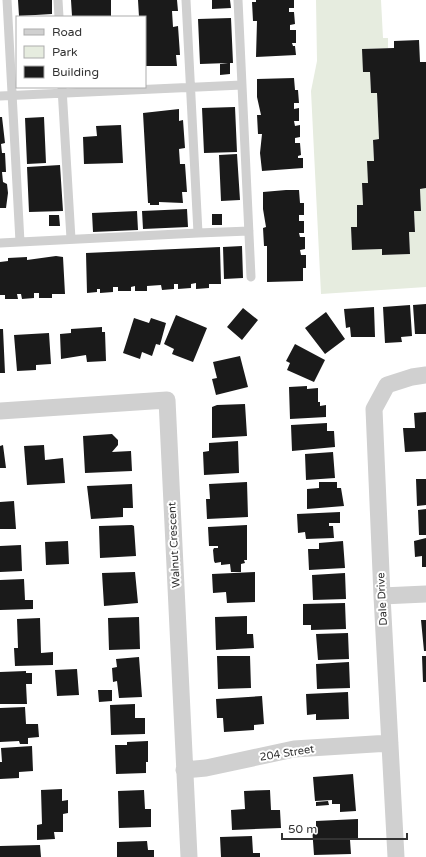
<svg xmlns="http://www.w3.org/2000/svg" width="426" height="857" viewBox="0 0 426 857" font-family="'Varela Round',sans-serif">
<rect width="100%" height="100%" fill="#fff"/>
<path fill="#e6ecdf" d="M316,0H381L383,38H388V48L363,49L370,72L371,93H377L379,139L373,140L374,161H368V183L362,184L363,205H357V227H351L352,250L382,249L383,255L410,254L409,232H415L414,211H421L420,189L426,188V287L321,294L311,91L317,61Z"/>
<path fill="#1a1a1a" d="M18,0H52V14L19,16Z
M71,0H111V17L72,16Z
M138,0H177L178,11H172L173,27L178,26L180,55H176L177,66H145V17H139Z
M212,0H230L231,8L212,9Z
M256,0H294V8H289V12H294L295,24L290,25V30H296V43H292L293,46H295L296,55L256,57L257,21H253L252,2H256Z
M231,18L233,63H230V74L220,75V64L228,63L200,64L198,19Z
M419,40L420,62H426V188L420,189L421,211H414L415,232H409L410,254L382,255V249L352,250L351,227H357V205H363L362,183H368L367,161H374L373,140L379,139L377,93H371L370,72H363L362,49L394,48V41Z
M294,78L295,90H298L299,103H294V109L299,108V121H294L295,126L300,125V137L295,138V143H300L301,155L298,156V158H303V168L262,171L260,153L262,134H258L257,115H261L257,97V79Z
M235,107L237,152L204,153L202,108Z
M179,109V121L183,120L185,148L179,149L180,164H185L187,192H182L183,203L159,202V205H150V203H148L143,113Z
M0,117H2L5,143L1,144L2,153H5L6,172H2L3,182L7,184L8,193L6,208H0Z
M44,117L46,163L27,164L25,118Z
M121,125L123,163L84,164L83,137L97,136L96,126Z
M237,154L240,200L221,201L219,155Z
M60,165L63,211L29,212L27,167Z
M286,190H299L300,203H304V215H299V221H304V233H299L300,237H305V249L300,250L301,255H306V268H303V281L267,282V246H264L263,228L266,227L263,209V192Z
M187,209L188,227L143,229L142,211Z
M137,211L138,230L93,232L92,213Z
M212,214H222V225H212Z
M49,215H59L60,226H49Z
M242,246L243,278L224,279L223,247Z
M220,247L221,284H209V288L196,289V283L191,284V288L178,289V284H174V289L162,290L161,285L147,286V291H135V286L131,287V291H118V287H113V292L100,293V289H97V292L87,293L86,253Z
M56,256L63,257L65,294H52V298H39V293H34V298L22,299L21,294H17L18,299H5V295H0V262L8,261V258L27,257V260Z
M426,304V334H415L413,305Z
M410,305L412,336L401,337L402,342L385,343L383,307Z
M374,307L375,337H351L350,327L346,328L344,309Z
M243,308L258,320L242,340L227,327Z
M326,312L345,339L325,354L305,328Z
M176,315L207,328L193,362L172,354L174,349L164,344Z
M134,318L149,323L151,318L166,323L160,345L156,344L152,356L142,352L140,359L123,353Z
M102,327V332H105L106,361L87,362L86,355L61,359L60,334L71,333V329Z
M0,329H3L5,373H0Z
M49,333L51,364L36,365V370L17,371L14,335Z
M295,344L325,360L314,382L287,370L290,363L286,361Z
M240,356L248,387L216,395L212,379L217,378L213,362Z
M307,386V389L318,388V402H320V406L326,405V417L290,419L289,387Z
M245,404L247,436L212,438V407L217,405Z
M426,412V451L405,452L403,428H415L414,413Z
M327,423V431H334L335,447L292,451L291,425Z
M112,434L118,440V445L112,452L131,451L132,471L85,473L83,436Z
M238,441L239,473L204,475L203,452L209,451V443Z
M3,445L6,468H0V446Z
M44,445L45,460L63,458L65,483L27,485L24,446Z
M333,452L335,478L306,480L305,454Z
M416,479H426V505L417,506Z
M247,482L248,517L207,519L206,499H210L209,484Z
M319,482H337V488H341L344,506L307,509V489L319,488Z
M132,484L133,508H123V517L91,519L87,486Z
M14,501L16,529H0V502Z
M426,509V535H419L418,510Z
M340,512V523H329V526H333L334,538L306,539L305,532L298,533L297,514Z
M132,525L134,526L136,556L100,558L99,526Z
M247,525V560H244L245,563L241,564V572H231L230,564L221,565V562L215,563L214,561L213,550L214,548H218V546H209L208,527Z
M426,538V567H422V556L415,557L414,541Z
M68,541L69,564L46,565L45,542Z
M343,541L345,568L309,570L308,549H319V543Z
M21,545L22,571L0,572V546Z
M135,572L138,603L104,606L102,573Z
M255,572V602L227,603L226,592L213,593L212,574Z
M345,573L346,599L313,600L312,575Z
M24,579L25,600H33V609L0,610V580Z
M345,603L346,629L311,630V625H303V604Z
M247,616V634H253L254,648L216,650L215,617Z
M139,617L140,649L109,650L108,618Z
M40,618L41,653L53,652V665L15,666L14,648H18L17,619Z
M421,620H426V651H424Z
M348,633L349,659L318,660L316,634Z
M217,656H250L251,688L218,689Z
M422,656H426V682H423Z
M139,657L142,697L119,698L117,681L113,682L112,668L117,667L116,659Z
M349,662L350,688L317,689L316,664Z
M77,669L79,695L57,696L55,670Z
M26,671V673H32V684H26L27,704H0V672Z
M98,690H112V701L99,702Z
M348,692L349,719L316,720V714L307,715L306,694Z
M262,696L264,724L254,725V730L224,732L223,718H217L216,699Z
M135,704V718H145V734L111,735L110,705Z
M25,707L26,724H38L39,737L28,738V744H20L19,741L0,742V708Z
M148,741V762H146V773L116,774L115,745H127V742Z
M32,746L33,771L19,772V778L0,779V762H2L1,748Z
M353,774L356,811L340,812V804H332V800L315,801L313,777Z
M62,789V801L68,800V813L63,814V832H54L55,839L37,840V825L42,824L41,790Z
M144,790L145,809H151V827L119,828L118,791Z
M270,790L271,810H280L281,828L232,830L231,810L245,809L244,791Z
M328,801L329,805L316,806V802Z
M358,819V839L350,840L351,854L314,855L312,827H316V821Z
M252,836L253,853H260V857H221L220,837Z
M147,841L148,850H154V857H117V842Z
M40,845L41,857H0V846Z"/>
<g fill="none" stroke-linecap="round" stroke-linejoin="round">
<path stroke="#d0d0d0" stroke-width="9" d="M7,0L20,242
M58,0L59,17
M238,0L251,277
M62,88L71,239
M0,96L242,85
M198,233L249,231
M0,243L198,233L186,0"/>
<path stroke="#d0d0d0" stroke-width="17" d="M0,411L167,400L189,857
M382,596L426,594
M184,770L206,768L294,749L390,743
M396,857L382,596L374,409L387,385L412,377L426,375"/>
</g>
<g text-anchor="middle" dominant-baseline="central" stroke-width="4" stroke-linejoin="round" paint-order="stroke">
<g font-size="11" fill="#333" stroke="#fff">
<text transform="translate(174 545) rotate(-93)">Walnut Crescent</text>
<text transform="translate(382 599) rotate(-93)">Dale Drive</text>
<text transform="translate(287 753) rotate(-9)">204 Street</text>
</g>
</g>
<rect x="16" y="16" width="130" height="72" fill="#ffffff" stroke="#adadad"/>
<rect x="24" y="29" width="20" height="6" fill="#d0d0d0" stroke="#adadad"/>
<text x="52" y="36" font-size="12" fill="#333333">Road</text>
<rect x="24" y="46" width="20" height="12" fill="#e6ecdf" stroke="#adadad"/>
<text x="52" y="56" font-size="12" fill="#333333">Park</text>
<rect x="24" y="66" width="20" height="12" fill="#1a1a1a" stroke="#adadad"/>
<text x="52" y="76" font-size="12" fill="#333333">Building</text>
<path d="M282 833v6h125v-6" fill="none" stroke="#333333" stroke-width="2"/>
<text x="288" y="833" font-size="12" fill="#333333" stroke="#ffffff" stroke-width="3" paint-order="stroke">50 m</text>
</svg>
